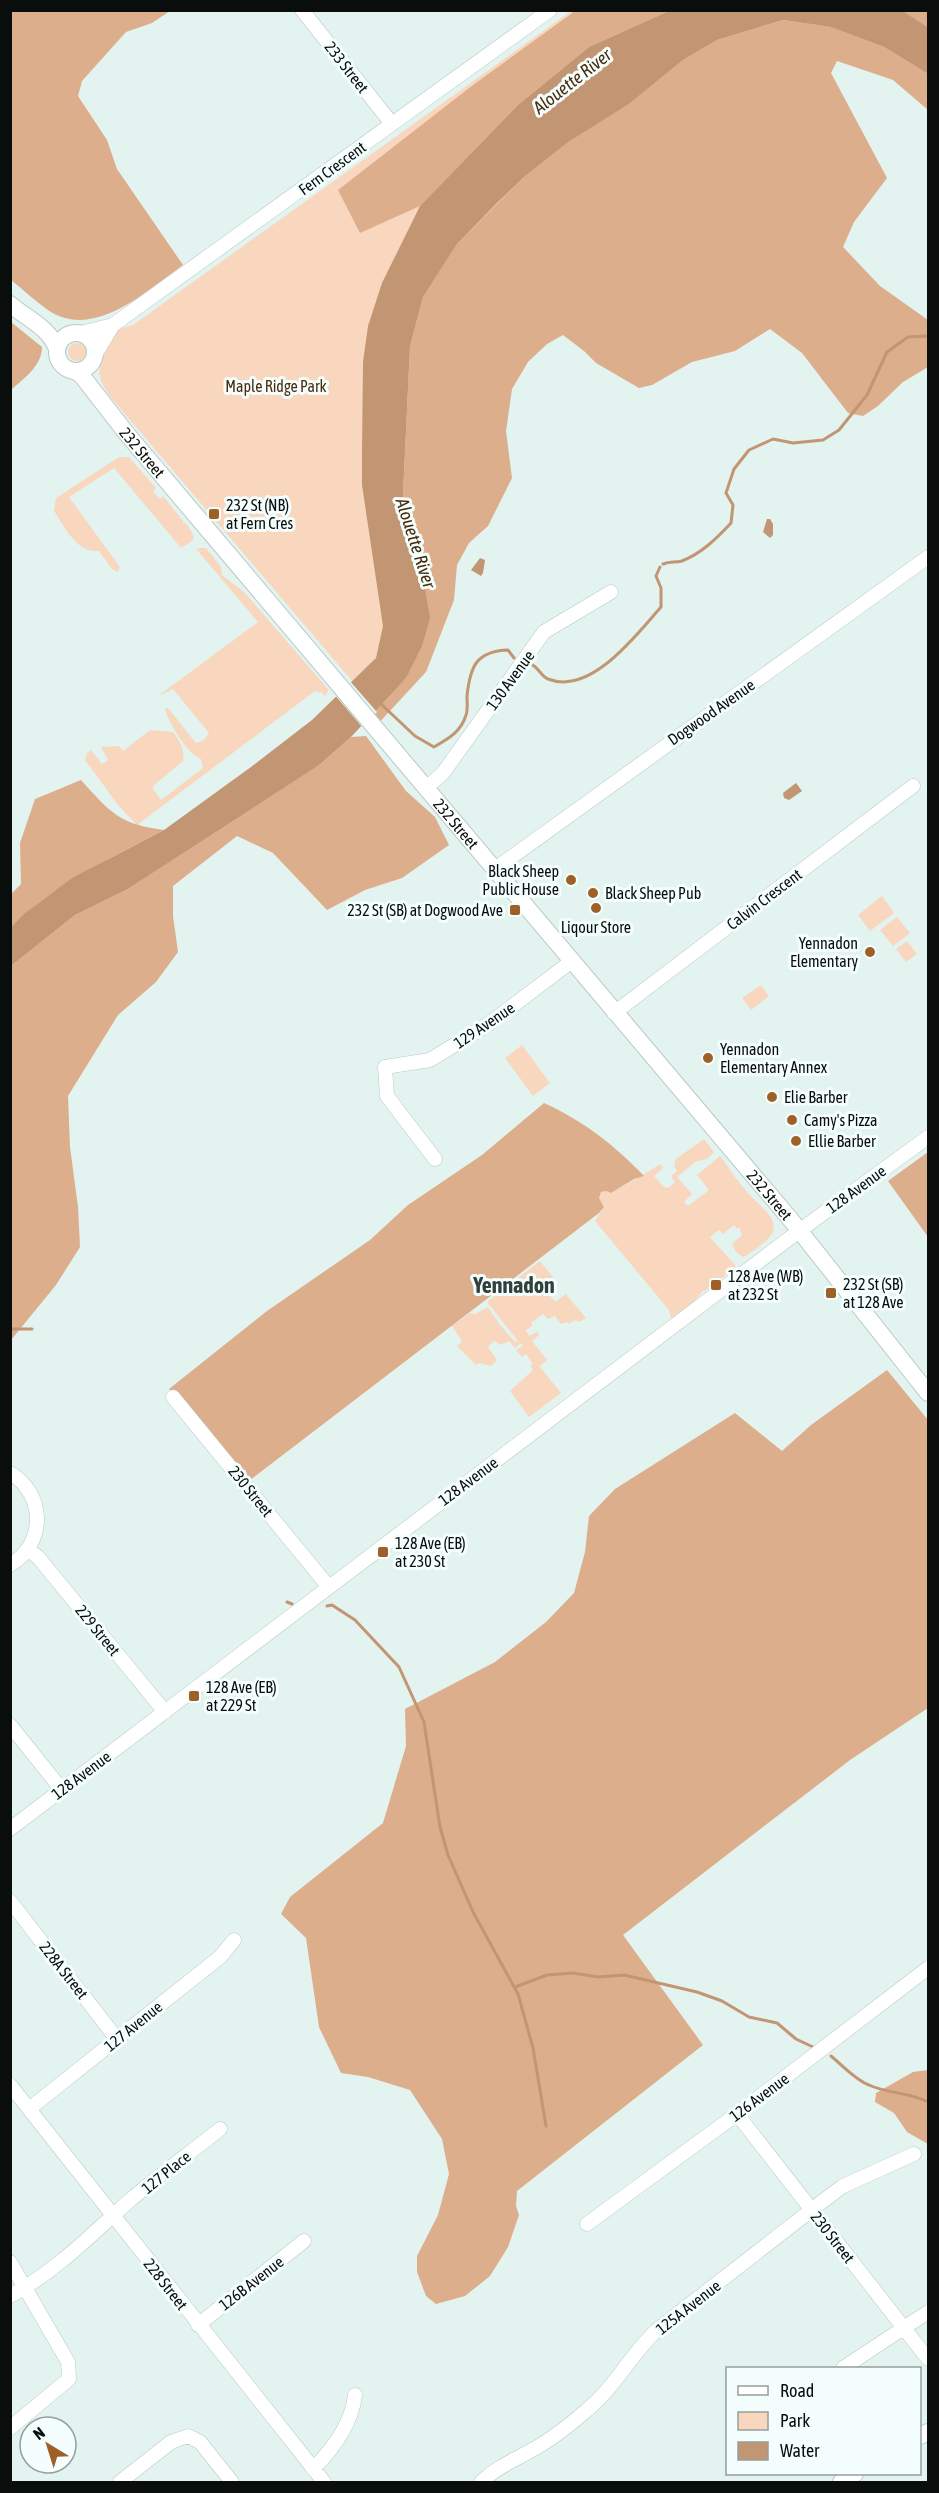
<svg xmlns="http://www.w3.org/2000/svg" width="939" height="2493" viewBox="0 0 939 2493" font-family="'Asap Condensed',sans-serif">
<rect width="100%" height="100%" fill="#e2f3f0"/>
<path fill="#f9d7be" d="M571,11H745L757,28L717,40L410,346L376,709L113,400C89,370 100,358 118,329L133,325Z
M68 352a9 9 0 1 1 18 0a9 9 0 1 1-18 0Z
M119,457H129L156,488L153,491L160,499L163,496L183,521V524L186,523L194,536L192,541L181,548L114,468L69,497L120,567L118,572L112,569L99,551C76,553 65,527 54,511L56,498Z
M200,548H206L221,567L222,575L244,592L329,690L324,697L323,693L315,691L137,825L118,805L85,760L87,753L91,750L102,764L108,760L101,747L119,746L123,751L150,730L173,732C180,742 185,749 183,761L153,786V789L161,800L203,768L201,759C187,754 169,723 165,709L168,708L196,743L204,740L209,733L173,689L158,696L258,622L197,550L189,554Z
M882,896L894,913L870,931L858,915Z
M897,917L910,933L893,946L880,930Z
M907,941L917,954L906,962L896,949Z
M761,985L769,996L751,1010L742,998Z
M522,1045L550,1083L533,1096L505,1058Z
M704,1139L714,1152L707,1159L695,1162L677,1177L692,1194L684,1202L688,1206L709,1190L697,1175L720,1156C729,1168 738,1182 748,1193C763,1210 789,1224 762,1244C756,1249 750,1254 743,1257L736,1252L732,1244L742,1235L739,1227L737,1229L734,1225L723,1234L719,1230L710,1237L735,1265V1268L713,1285L714,1287L703,1291L689,1307L673,1319L671,1318L669,1310L595,1221L604,1207L599,1198L601,1192L606,1191L611,1193C628,1183 644,1175 660,1164L663,1168L654,1176L664,1187L668,1188L675,1182L671,1176L677,1171L674,1166L676,1159Z
M540,1261L555,1280L545,1289L555,1302L566,1294L586,1318L579,1322L575,1320L569,1324L568,1322L561,1324L555,1316L548,1319L543,1314L531,1323L532,1326L526,1330L529,1336L537,1332L539,1335L532,1341L547,1360L540,1366L537,1363L561,1393L529,1417L510,1391L533,1370L530,1366L533,1364L526,1354L522,1357L516,1350L523,1346L521,1343L515,1348L509,1341L501,1345L494,1341L488,1347L497,1360L491,1366L479,1363L476,1365L457,1346L462,1341L452,1326L470,1313L475,1314L488,1307C494,1317 507,1335 516,1342L518,1341L487,1302Z"/>
<path fill="#ddae8b" d="M11,10L170,11L152,23L126,32L82,81L78,96L107,140L117,169L183,265C148,290 96,339 51,312C37,303 24,290 11,280Z
M575,11H669L589,47L518,105L420,206L360,233L338,190L473,85Z
M903,11H928V27Z
M783,20L832,27L884,47L928,74V110L893,80L837,61L831,73L887,178L854,222L843,247L880,286L928,320V367L903,382L878,406L863,416L848,413L802,353L770,329L735,351L692,362L652,385L639,388L596,363L584,351L563,335L547,344L528,362L512,389L506,431L512,478L488,526L469,543L457,565L454,600L426,672L376,726L368,716L406,678L424,584L402,516L410,346L423,297L457,244L524,177L567,143L629,104L683,60L717,40Z
M11,322L42,347C42,366 24,378 11,390Z
M366,736L406,791L435,817L449,845L402,878L365,890L327,910L273,853L237,836L173,886V916L178,952L156,982L118,1015L68,1096L70,1147L78,1207L80,1247L56,1285L11,1340V966L75,915L128,889L318,766L351,737Z
M81,780C111,813 119,824 164,830C110,858 55,884 11,927V894L21,884L20,843L35,799Z
M544,1103C585,1122 613,1144 644,1176L634,1179L611,1193L606,1191L601,1192L599,1198L604,1207L599,1213L245,1484L169,1389L267,1311L370,1240L408,1205L482,1155Z
M928,1152V1237L888,1181Z
M887,1370L928,1420V1708L850,1760L623,1935L703,2045L517,2191L516,2206L519,2215L508,2247L490,2276L465,2296L436,2304L426,2296L417,2272V2256L438,2215L449,2174L442,2139L410,2090L368,2077L341,2073L319,2027L306,1938L281,1914L290,1897L383,1823L406,1746L405,1709L495,1662L546,1622L574,1593L585,1552L589,1516L615,1489L735,1413L782,1451L811,1425Z
M928,2070V2144L907,2132L894,2113L875,2102L876,2093L913,2072Z"/>
<path fill="#c29573" d="M669,11H903L928,27V74L884,47L831,27L783,20L717,40L683,60L629,104L567,143L524,177L496,204L457,244L423,297L410,346L402,516L424,584L430,618L422,646L406,678L351,737L318,766L128,889L75,915L11,966V927L24,914L72,878L164,830L251,767L312,720L376,658L383,626L362,485V450L363,362L368,326L382,283L420,206L518,105L589,47Z
M767,519H770L773,524V535L770,538L763,532Z
M480,558L485,560L483,573L481,576L471,570Z
M796,783L802,791L789,800L784,798L783,793Z"/>
<path fill="#e2f3f0" d="M349,680L377,712L363,728L334,694Z"/>
<g fill="none" stroke-linecap="round" stroke-linejoin="round">
<path stroke="#c29573" stroke-width="3" d="M663,564C670,561 675,563 682,561C702,553 716,539 731,523L733,505L726,493L734,469L749,450L773,439L793,443L823,440L839,430L867,395L887,352L908,337L928,336
M531,664C538,667 542,677 548,679C591,696 637,634 661,607V588L656,576L660,567
M381,704L415,736L434,747C448,739 461,732 466,715C468,710 467,702 467,696C470,667 476,651 508,650L514,658
M10,1329H32
M287,1602L292,1604
M327,1606L332,1605L355,1620L399,1667L424,1722L440,1827L448,1855L473,1912L518,1994L533,2048L546,2126
M515,1987L547,1975L573,1973L598,1977L624,1975L697,1992L722,2001L749,2017L777,2023L796,2039L813,2047
M831,2056C842,2065 855,2080 869,2085C888,2094 910,2092 928,2102"/>
<g stroke="#b9c9c6" stroke-width="15">
<path id="minor" d="M302,10L392,124
M81,333L113,325L550,10
M96,353L113,325
M426,788L443,773L544,632L611,592
M495,869L928,557
M614,1013L913,786
M435,1159L387,1096L385,1067L430,1060L490,1023L572,961
M173,1397L328,1586
M10,1473C46,1494 46,1544 10,1565
M28,1550L38,1557L165,1712
M10,1725L62,1790
M10,1829L799,1231L928,1137
M10,1901L117,2039
M10,2085L324,2482
M29,2109L220,1957L234,1940
M737,2114L928,2359
M587,2224L737,2114L928,1968
M10,2262L68,2362L69,2379L10,2428
M10,2296C56,2271 91,2235 129,2201C158,2176 190,2153 220,2129
M198,2325L304,2241
M843,2368L928,2312
M313,2469C333,2449 352,2423 355,2395
M120,2482L171,2442L188,2436L200,2442L232,2482
M481,2482C498,2466 519,2458 539,2446C556,2436 572,2423 587,2410C615,2387 631,2354 657,2330L823,2201L843,2186L914,2154"/>
</g>
<g stroke="#b9c9c6" stroke-width="18">
<g id="major">
<path d="M10,304C27,319 49,327 57,349"/>
<circle cx="76" cy="352" r="19"/>
<path id="s1" d="M75,371L82,376L127,434L791,1220L928,1393"/>
<path d="M920,2436L928,2432"/>
<path d="M841,2482L855,2474"/>
</g>
</g>
<use href="#minor" stroke="#fff" stroke-width="14"/>
<use href="#major" stroke="#fff" stroke-width="16"/>
</g>
<g fill="#9f6028" stroke="#f4fefd" stroke-width="2">
<rect x="208" y="508" width="12" height="12" rx="3"/>
<circle cx="571" cy="880" r="6"/>
<circle cx="593" cy="893" r="6"/>
<circle cx="596" cy="908" r="6"/>
<rect x="509" y="904" width="12" height="12" rx="3"/>
<circle cx="870" cy="952" r="6"/>
<circle cx="708" cy="1058" r="6"/>
<circle cx="772" cy="1097" r="6"/>
<circle cx="792" cy="1120" r="6"/>
<circle cx="796" cy="1141" r="6"/>
<rect x="710" y="1279" width="12" height="12" rx="3"/>
<rect x="825" y="1287" width="12" height="12" rx="3"/>
<rect x="377" y="1546" width="12" height="12" rx="3"/>
<rect x="188" y="1690" width="12" height="12" rx="3"/>
</g>
<g text-anchor="middle" dominant-baseline="central" stroke-width="6" stroke-linejoin="round" paint-order="stroke">
<g font-size="16" fill="#090e0d" stroke="#f4fefd">
<text transform="translate(347 67) rotate(52)">233 Street</text>
<text transform="translate(332 168) rotate(-36)">Fern Crescent</text>
<text stroke="none"><textPath href="#s1" startOffset="106">232 Street</textPath></text>
<text transform="translate(510 680) rotate(-54)">130 Avenue</text>
<text transform="translate(711 712) rotate(-35)">Dogwood Avenue</text>
<text stroke="none"><textPath href="#s1" startOffset="592">232 Street</textPath></text>
<text transform="translate(764 899) rotate(-37)">Calvin Crescent</text>
<text transform="translate(484 1025) rotate(-34)">129 Avenue</text>
<text transform="translate(856 1189) rotate(-36)">128 Avenue</text>
<text stroke="none"><textPath href="#s1" startOffset="1078">232 Street</textPath></text>
<text transform="translate(468 1481) rotate(-37)">128 Avenue</text>
<text transform="translate(251 1491) rotate(51)">230 Street</text>
<text transform="translate(98 1630) rotate(51)">229 Street</text>
<text transform="translate(81 1775) rotate(-37)">128 Avenue</text>
<text transform="translate(64 1970) rotate(52)">228A Street</text>
<text transform="translate(133 2026) rotate(-39)">127 Avenue</text>
<text transform="translate(759 2097) rotate(-37)">126 Avenue</text>
<text transform="translate(166 2172) rotate(-39)">127 Place</text>
<text transform="translate(833 2237) rotate(52)">230 Street</text>
<text transform="translate(251 2283) rotate(-38)">126B Avenue</text>
<text transform="translate(166 2284) rotate(52)">228 Street</text>
<text transform="translate(688 2307) rotate(-38)">125A Avenue</text>
</g>
<g font-size="16" fill="#4a2b10" stroke="#f4fefd">
<text x="276" y="386">Maple Ridge Park</text>
</g>
<g font-size="16" fill="#090e0d" stroke="#f4fefd" text-anchor="start">
<text x="226" y="505">232 St (NB)<tspan x="226" dy="18">at Fern Cres</tspan></text>
<text x="559" y="871" text-anchor="end">Black Sheep<tspan x="559" dy="18">Public House</tspan></text>
<text x="605" y="893">Black Sheep Pub</text>
<text x="503" y="910" text-anchor="end">232 St (SB) at Dogwood Ave</text>
<text x="596" y="927" text-anchor="middle">Liqour Store</text>
<text x="858" y="943" text-anchor="end">Yennadon<tspan x="858" dy="18">Elementary</tspan></text>
<text x="720" y="1049">Yennadon<tspan x="720" dy="18">Elementary Annex</tspan></text>
<text x="784" y="1097">Elie Barber</text>
<text x="804" y="1120">Camy's Pizza</text>
<text x="808" y="1141">Ellie Barber</text>
<text x="728" y="1276">128 Ave (WB)<tspan x="728" dy="18">at 232 St</tspan></text>
<text x="843" y="1284">232 St (SB)<tspan x="843" dy="18">at 128 Ave</tspan></text>
<text x="395" y="1543">128 Ave (EB)<tspan x="395" dy="18">at 230 St</tspan></text>
<text x="206" y="1687">128 Ave (EB)<tspan x="206" dy="18">at 229 St</tspan></text>
</g>
<g font-size="18" font-style="italic" fill="#48290e" stroke="#f4fefd">
<text transform="translate(572 81) rotate(-38)">Alouette River</text>
<text transform="translate(416 543) rotate(72)">Alouette River</text>
</g>
<g font-size="22" font-weight="bold" fill="#313f3d" stroke="#f4fefd">
<text x="514" y="1285">Yennadon</text>
</g>
</g>
<rect width="939" height="2493" fill="none" stroke="#090e0d" stroke-width="24"/>
<rect x="726" y="2367" width="195" height="108" fill="#f4fefd" stroke="#969e9d" stroke-width="1.5"/>
<rect x="738" y="2386" width="30" height="9" fill="#ffffff" stroke="#969e9d" stroke-width="1.5"/>
<text x="780" y="2397" font-size="18" fill="#090e0d">Road</text>
<rect x="738" y="2412" width="30" height="18" fill="#f9d7be" stroke="#969e9d" stroke-width="1.5"/>
<text x="780" y="2427" font-size="18" fill="#090e0d">Park</text>
<rect x="738" y="2442" width="30" height="18" fill="#c29573" stroke="#969e9d" stroke-width="1.5"/>
<text x="780" y="2457" font-size="18" fill="#090e0d">Water</text>
<g transform="translate(48 2445) rotate(322)"><circle r="28" fill="#f4fefd" stroke="#969e9d" stroke-width="1.5"/>
<path d="M0-4.5L10 22L0 15L-10 22Z" fill="#9f6028"/>
<text y="-9" font-size="16" font-weight="bold" text-anchor="middle" fill="#090e0d">N</text>
</g>
</svg>
